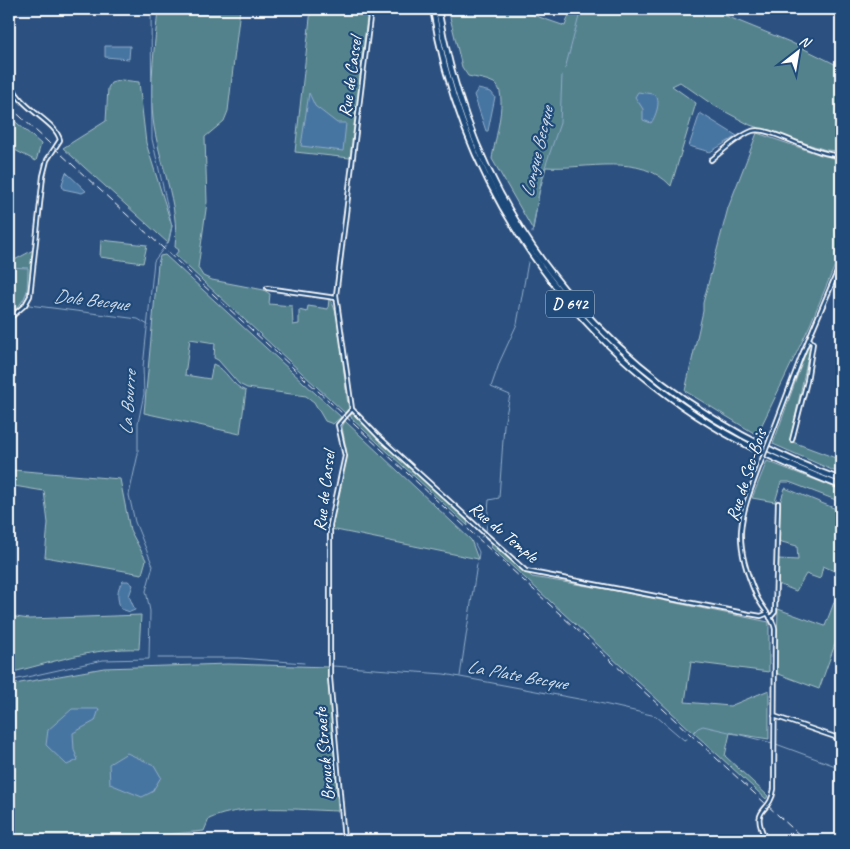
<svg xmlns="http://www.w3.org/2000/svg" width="850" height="849" viewBox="0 0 850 849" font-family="Caveat,sans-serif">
<rect width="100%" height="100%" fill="#2c5180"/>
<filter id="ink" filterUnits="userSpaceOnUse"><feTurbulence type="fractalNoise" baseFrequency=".02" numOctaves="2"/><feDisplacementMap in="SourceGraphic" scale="10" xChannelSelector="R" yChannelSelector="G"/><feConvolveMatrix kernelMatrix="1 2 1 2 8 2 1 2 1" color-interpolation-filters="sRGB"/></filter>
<g filter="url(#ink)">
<path fill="#52828d" stroke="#a8c0c6" d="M158,9H240L228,111L224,121L205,137L207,202L198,268L203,276L212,280L264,290L270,294L269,304L292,306L293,325L299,324V310L307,312L308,306L328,309L329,298C344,317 342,380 349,408L345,413L175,255L179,250L175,247C180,203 158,162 153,119C149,83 155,45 158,9Z
M311,9H368L350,158L295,152Z
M448,9H516L565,26L571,9H709L790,42L841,67V132L838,151L826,150L750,125L713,105L680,82L672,86L696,103L671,186C640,152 587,170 546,167L539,193L533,230L492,159C494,142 510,92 494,83C487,79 476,78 468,76L462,67Z
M122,80L139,82L146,143L172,226L168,243L63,148L106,121L108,88L111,83Z
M9,116L41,144L36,161L9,147Z
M757,133L821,155L838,159L841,167V251L810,325L757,435L685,391L703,311V303L728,208Z
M101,240L147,245L143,263L100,257Z
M33,250C29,280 34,295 9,315V263Z
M165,255L341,417L333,424L325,421L314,402L306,396L247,388L239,384L218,360L214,358L215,343L190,339L185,375L210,379L213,364C227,369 231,386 246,391L240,434L144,413L158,264L160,256Z
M810,348L790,441L841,460V474L773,444L807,349Z
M353,414L467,520L468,526L352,419L350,415Z
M345,421L471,540L478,559L331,529L346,461V449L342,427Z
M767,461L841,490V502L789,482H781L775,502L752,498Z
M13,470L120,479L130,530L146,560L142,574L45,557L48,523L44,491L14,486Z
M785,488L841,511V574L823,566L820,579L806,574L796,591L778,584V559L798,560L797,546L778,541L780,503Z
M493,543L532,577L612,590L769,622V672L691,662L685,702L730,706L769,690V739L730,733L725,756L768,796L766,799L503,558L491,547Z
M841,584V637L838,636L819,689L776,673L778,609L825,626Z
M141,615L139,649C95,647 51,663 9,673V616L29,619Z
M228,664L329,667L338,811C300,810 244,803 209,819L204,831L114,840H9V685L104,668Z"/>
<path fill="#4675a2" stroke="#90acc7" d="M105,46H130L129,59L105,57Z
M478,89L491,92L495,97L488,131H486L474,95Z
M638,92C643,93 651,93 655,95C662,100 655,118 651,123L643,120V109L635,97Z
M309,93L315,106L337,123H346L343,151L301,146Z
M700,113L737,136L710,152L689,146Z
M66,172L86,191L82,193L63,189L62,184Z
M123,581H128L133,585L129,596L135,610L130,612L121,609C117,600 116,588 123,581Z
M72,709H99L95,721L73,733L74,750L78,760L67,765L46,745L48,730Z
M127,753L154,765L161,777L152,792L142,797L110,784L109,764Z"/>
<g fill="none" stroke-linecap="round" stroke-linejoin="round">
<path stroke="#90acc7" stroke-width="1" d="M565,69L581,9
M532,233L542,176L560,123L562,75
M9,267L28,268L27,291L23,301
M29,305L138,319L148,325
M486,532L489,500L499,498L504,425L510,395L491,387L500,361L517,324L528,262
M481,537L483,536
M475,544L479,552L478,560
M158,658H239L304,663
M333,666L444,674L595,702L656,716L684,740L687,739
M460,676L477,564
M9,681L103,660L149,659L150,611L146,591L153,566L135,522L129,495L138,454V423L144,394L143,367L154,261L169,241L172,226L152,139L151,9
M693,733L698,728L703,726L729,732L776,744L841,768"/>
<g stroke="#fff" stroke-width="6">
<path id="minor" d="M9,77C16,109 55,119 60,140L47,160L43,176L30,296L25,305L9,319
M711,160C723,151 738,136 752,131C769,125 816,157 841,155
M267,288L336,298
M352,409L378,436L526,571L749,614L761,616L766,614
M352,409L336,295L371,9
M770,439L801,357L841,263
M792,440L807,381L813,343L809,339
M761,462C740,518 731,538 756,595C761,607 773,617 775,629L774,789C770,816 749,805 766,840
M770,618L775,612L778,503
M774,716L841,739
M344,840L330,678V525L345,456L338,425L352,409"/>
</g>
<g stroke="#fff" stroke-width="8">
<path id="trunk" d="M433,9C461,185 570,343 725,433C762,454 801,470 841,486
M438,9C477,237 627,401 841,480"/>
</g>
<use href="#minor" stroke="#1f4a7a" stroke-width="2.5"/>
<use href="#trunk" stroke="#1f4a7a" stroke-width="4.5"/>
<path stroke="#fff" stroke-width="1" stroke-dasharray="8 4" stroke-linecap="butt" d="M9,106L805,840"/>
<g stroke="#fff" stroke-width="6" stroke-linecap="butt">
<path id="minor-bridge" d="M761,462L770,439"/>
</g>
<use href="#minor-bridge" stroke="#1f4a7a" stroke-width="2.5"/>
</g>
</g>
<g text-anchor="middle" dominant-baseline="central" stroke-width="4.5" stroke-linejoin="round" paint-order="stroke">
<rect fill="#1f4a7a" stroke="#bcc9d7" stroke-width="1" x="546" y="290.5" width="48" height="27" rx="4"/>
<g font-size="16" font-weight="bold" fill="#fff">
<text x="570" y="304">D 642</text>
</g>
<g font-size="18" fill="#fff" stroke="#1f4a7a">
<text transform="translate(350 77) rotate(-82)">Rue de Cassel</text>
<text transform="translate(746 475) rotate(-72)">Rue de Sec-Bois</text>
<text transform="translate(324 491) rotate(-83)">Rue de Cassel</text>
<text transform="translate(504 532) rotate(40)">Rue du Temple</text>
<text transform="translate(324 754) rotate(-95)">Brouck Straete</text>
</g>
<g font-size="19" font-style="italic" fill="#d1dce8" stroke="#1f4a7a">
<text transform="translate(537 152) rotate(-77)">Longue Becque</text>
<text transform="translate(91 300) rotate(7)">Dole Becque</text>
<text transform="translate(128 403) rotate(-86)">La Bourre</text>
<text transform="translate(517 675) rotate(10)">La Plate Becque</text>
</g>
</g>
<rect width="850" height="849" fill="none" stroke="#1f4a7a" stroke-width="30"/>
<rect x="15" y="15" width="820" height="819" fill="none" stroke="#fff" stroke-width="2" filter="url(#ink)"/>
<g transform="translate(798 52) rotate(31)" stroke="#1f4a7a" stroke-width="4" paint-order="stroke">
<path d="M0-4L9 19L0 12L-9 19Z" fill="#ffffff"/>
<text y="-8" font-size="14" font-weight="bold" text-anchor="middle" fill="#ffffff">N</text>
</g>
</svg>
